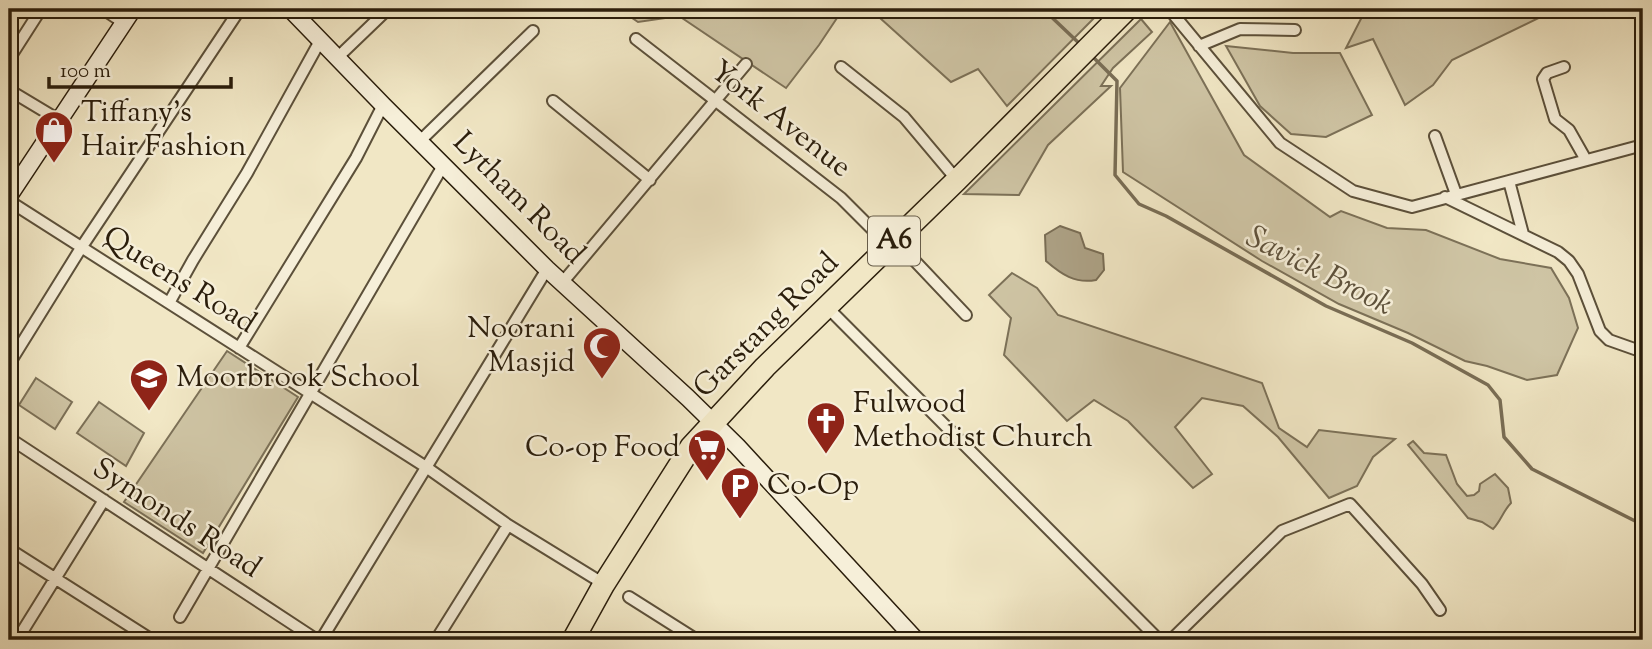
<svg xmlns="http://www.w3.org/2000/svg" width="1652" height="649" viewBox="0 0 1652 649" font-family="'Sorts Mill Goudy',serif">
<rect width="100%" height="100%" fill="#f1e7c5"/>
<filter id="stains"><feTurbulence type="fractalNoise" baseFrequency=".00286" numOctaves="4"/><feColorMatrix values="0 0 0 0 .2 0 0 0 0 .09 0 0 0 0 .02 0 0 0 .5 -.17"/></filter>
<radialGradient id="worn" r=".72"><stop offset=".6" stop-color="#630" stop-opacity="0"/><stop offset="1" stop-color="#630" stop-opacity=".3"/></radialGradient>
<path fill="#cfc5a5" stroke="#7c7158" stroke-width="2" d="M619,9H843L819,45L786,88L679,16L638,22Z
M870,9H1068L1070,11L1073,9H1103L1007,106L978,69L951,82Z
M1366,9H1557L1452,60L1433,85L1405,105L1373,39L1346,48Z
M1141,19L1152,32L1113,68L1101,86H1111L1048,145L1019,195L964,194Z
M1170,22L1244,155L1330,217L1341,211L1387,228L1426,230L1500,259L1551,268L1569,298L1578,328L1557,375L1527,380L1487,366L1465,361L1408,333L1339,304L1262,261L1123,172L1120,88Z
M1226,46L1293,53H1340L1372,115L1326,137L1291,134L1260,106Z
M1012,273L1037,288L1058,315L1262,383L1279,428L1307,447L1319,430L1395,439L1373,457L1357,486L1329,498L1278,437L1243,406L1202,398L1175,427L1212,474L1193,488L1128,421L1094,400L1067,421L1004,355L1011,318L989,295Z
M227,351L298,397L203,553L124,502Z
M36,378L72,402L55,429L19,405Z
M99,402L144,433L126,466L77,433Z
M1413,441L1424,453L1446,455L1457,484L1467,496L1474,495L1479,491L1480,484L1495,474L1508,488L1511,503C1503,511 1501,521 1493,529L1482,522L1468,518L1408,445Z"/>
<path fill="#ada286" stroke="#796d55" stroke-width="2" d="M1060,226L1080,233L1085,248L1103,254L1104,270L1096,280C1075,284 1061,274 1046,261L1045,235Z"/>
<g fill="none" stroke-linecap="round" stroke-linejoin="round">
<path stroke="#796d55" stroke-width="3.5" d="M1043,9L1082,46
M1092,56L1117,81L1115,175L1139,204L1166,216L1326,306L1412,343L1488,385L1500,400L1504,437L1532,469L1643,525"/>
<g stroke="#5c503a" stroke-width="14">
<path id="street" d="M103,9L124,23
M1169,9L1280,143L1353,191L1412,207L1643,145
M636,39L841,198L889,246
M1199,46L1240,29L1295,30
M337,58L388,9
M9,59L41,9
M841,67L904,117L957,180
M1564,67L1547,73L1543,79L1555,119L1569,130L1586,160
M9,90L59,120
M553,101L650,180
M1435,136L1456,194
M420,141L533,31
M1509,181L1523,234
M1445,197L1558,252L1569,261L1578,274L1600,331L1609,340L1643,352
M9,201L426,467L508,525L604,584
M895,240L966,315
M562,283L746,64
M169,303L193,260L247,173L320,41
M827,307L1159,640
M239,348L356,158L383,105
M9,364L81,248L240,9
M9,438L317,640
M9,549L152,640
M629,597L697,640
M180,617L444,164
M22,632L104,500
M321,640L547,269
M436,640L508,525
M1171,640L1282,531L1350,504L1422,584L1440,610"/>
</g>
<g stroke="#2a1d0b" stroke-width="19">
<path id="secondary" d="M290,9L383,105L547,269L688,398L737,446L916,640
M9,196L133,9"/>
</g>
<g stroke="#2a1d0b" stroke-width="24">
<path id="highway" d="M573,640L604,584L691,447L765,367L957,180L1127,9"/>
</g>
<use href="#street" stroke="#f6efd9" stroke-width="10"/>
<use href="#secondary" stroke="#f6efd9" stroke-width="16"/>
<use href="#highway" stroke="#f1e7c5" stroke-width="21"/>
</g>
<defs>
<g id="shop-pin" transform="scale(2.0125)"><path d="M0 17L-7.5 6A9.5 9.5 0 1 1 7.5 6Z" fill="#8f2418" stroke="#f6efd9"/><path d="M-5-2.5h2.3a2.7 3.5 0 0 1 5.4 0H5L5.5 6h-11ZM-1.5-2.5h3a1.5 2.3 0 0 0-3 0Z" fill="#fff"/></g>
<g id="mosque-pin" transform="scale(2.0125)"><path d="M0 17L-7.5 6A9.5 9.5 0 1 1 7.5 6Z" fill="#8f2418" stroke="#f6efd9"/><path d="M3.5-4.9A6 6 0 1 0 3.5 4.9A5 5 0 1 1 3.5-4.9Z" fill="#fff"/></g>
<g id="school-pin" transform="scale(2.0125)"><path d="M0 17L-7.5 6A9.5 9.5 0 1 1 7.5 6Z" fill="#8f2418" stroke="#f6efd9"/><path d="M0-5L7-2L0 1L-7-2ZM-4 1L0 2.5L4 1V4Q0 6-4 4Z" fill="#fff"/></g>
<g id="church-pin" transform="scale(2.0125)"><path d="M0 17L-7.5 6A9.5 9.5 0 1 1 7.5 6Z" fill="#8f2418" stroke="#f6efd9"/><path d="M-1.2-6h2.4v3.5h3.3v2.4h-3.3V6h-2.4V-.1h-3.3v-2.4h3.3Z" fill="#fff"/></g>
<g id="supermarket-pin" transform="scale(2.0125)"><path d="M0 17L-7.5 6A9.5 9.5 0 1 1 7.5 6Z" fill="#8f2418" stroke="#f6efd9"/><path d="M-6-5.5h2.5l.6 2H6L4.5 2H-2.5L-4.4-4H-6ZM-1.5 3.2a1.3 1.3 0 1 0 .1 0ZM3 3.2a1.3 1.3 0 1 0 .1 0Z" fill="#fff"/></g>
<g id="parking-pin" transform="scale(2.0125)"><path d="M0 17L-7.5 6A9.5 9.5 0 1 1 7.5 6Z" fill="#8f2418" stroke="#f6efd9"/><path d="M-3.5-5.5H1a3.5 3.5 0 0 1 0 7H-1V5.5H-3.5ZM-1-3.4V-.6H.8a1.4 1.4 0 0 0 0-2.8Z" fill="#fff"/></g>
</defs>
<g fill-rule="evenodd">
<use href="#shop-pin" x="54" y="130"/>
<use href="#mosque-pin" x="602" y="346"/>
<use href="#school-pin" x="149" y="378"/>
<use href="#church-pin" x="826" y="421"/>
<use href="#supermarket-pin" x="707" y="448"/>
<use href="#parking-pin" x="740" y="486"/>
</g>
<g text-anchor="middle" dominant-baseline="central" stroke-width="5" stroke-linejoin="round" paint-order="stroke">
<rect fill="#f6efd9" stroke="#675c49" stroke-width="2" x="868" y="216.5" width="52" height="49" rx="5"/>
<g font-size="28" font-weight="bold" fill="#2a1d0b">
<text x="894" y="241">A6</text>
</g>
<g font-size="30" fill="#2a1d0b" stroke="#f6efd9" text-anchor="start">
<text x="81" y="113">Tiffany's<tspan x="81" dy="34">Hair Fashion</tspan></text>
<text x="575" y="329" text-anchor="end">Noorani<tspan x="575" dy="34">Masjid</tspan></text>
<text x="176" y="378">Moorbrook School</text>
<text x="853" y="404">Fulwood<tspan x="853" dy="34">Methodist Church</tspan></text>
<text x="680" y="448" text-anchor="end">Co-op Food</text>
<text x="767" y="486">Co-Op</text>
</g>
<g font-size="30" fill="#2a1d0b" stroke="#f6efd9">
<text transform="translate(780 120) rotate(38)">York Avenue</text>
<text transform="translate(518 199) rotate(45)">Lytham Road</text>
<text transform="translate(179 281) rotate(32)">Queens Road</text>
<text transform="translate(767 326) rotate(-45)">Garstang Road</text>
<text transform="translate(176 519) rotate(33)">Symonds Road</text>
</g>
<g font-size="32" font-style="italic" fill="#5e523c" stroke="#f6efd9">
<text transform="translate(1319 272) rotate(27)">Savick Brook</text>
</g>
</g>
<rect width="1652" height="649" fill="none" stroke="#f1e7c5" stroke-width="35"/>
<rect x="10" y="10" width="1631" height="628" fill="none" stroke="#2a1d0b" stroke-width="3.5"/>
<rect x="18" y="18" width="1617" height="614" fill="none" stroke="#2a1d0b" stroke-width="2"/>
<path d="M49 77v10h182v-10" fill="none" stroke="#2a1d0b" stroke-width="3.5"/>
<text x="60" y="77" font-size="21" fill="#2a1d0b" stroke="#f6efd9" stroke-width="5" paint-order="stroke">100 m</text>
<rect width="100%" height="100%" filter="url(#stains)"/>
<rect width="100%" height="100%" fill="url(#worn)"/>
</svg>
